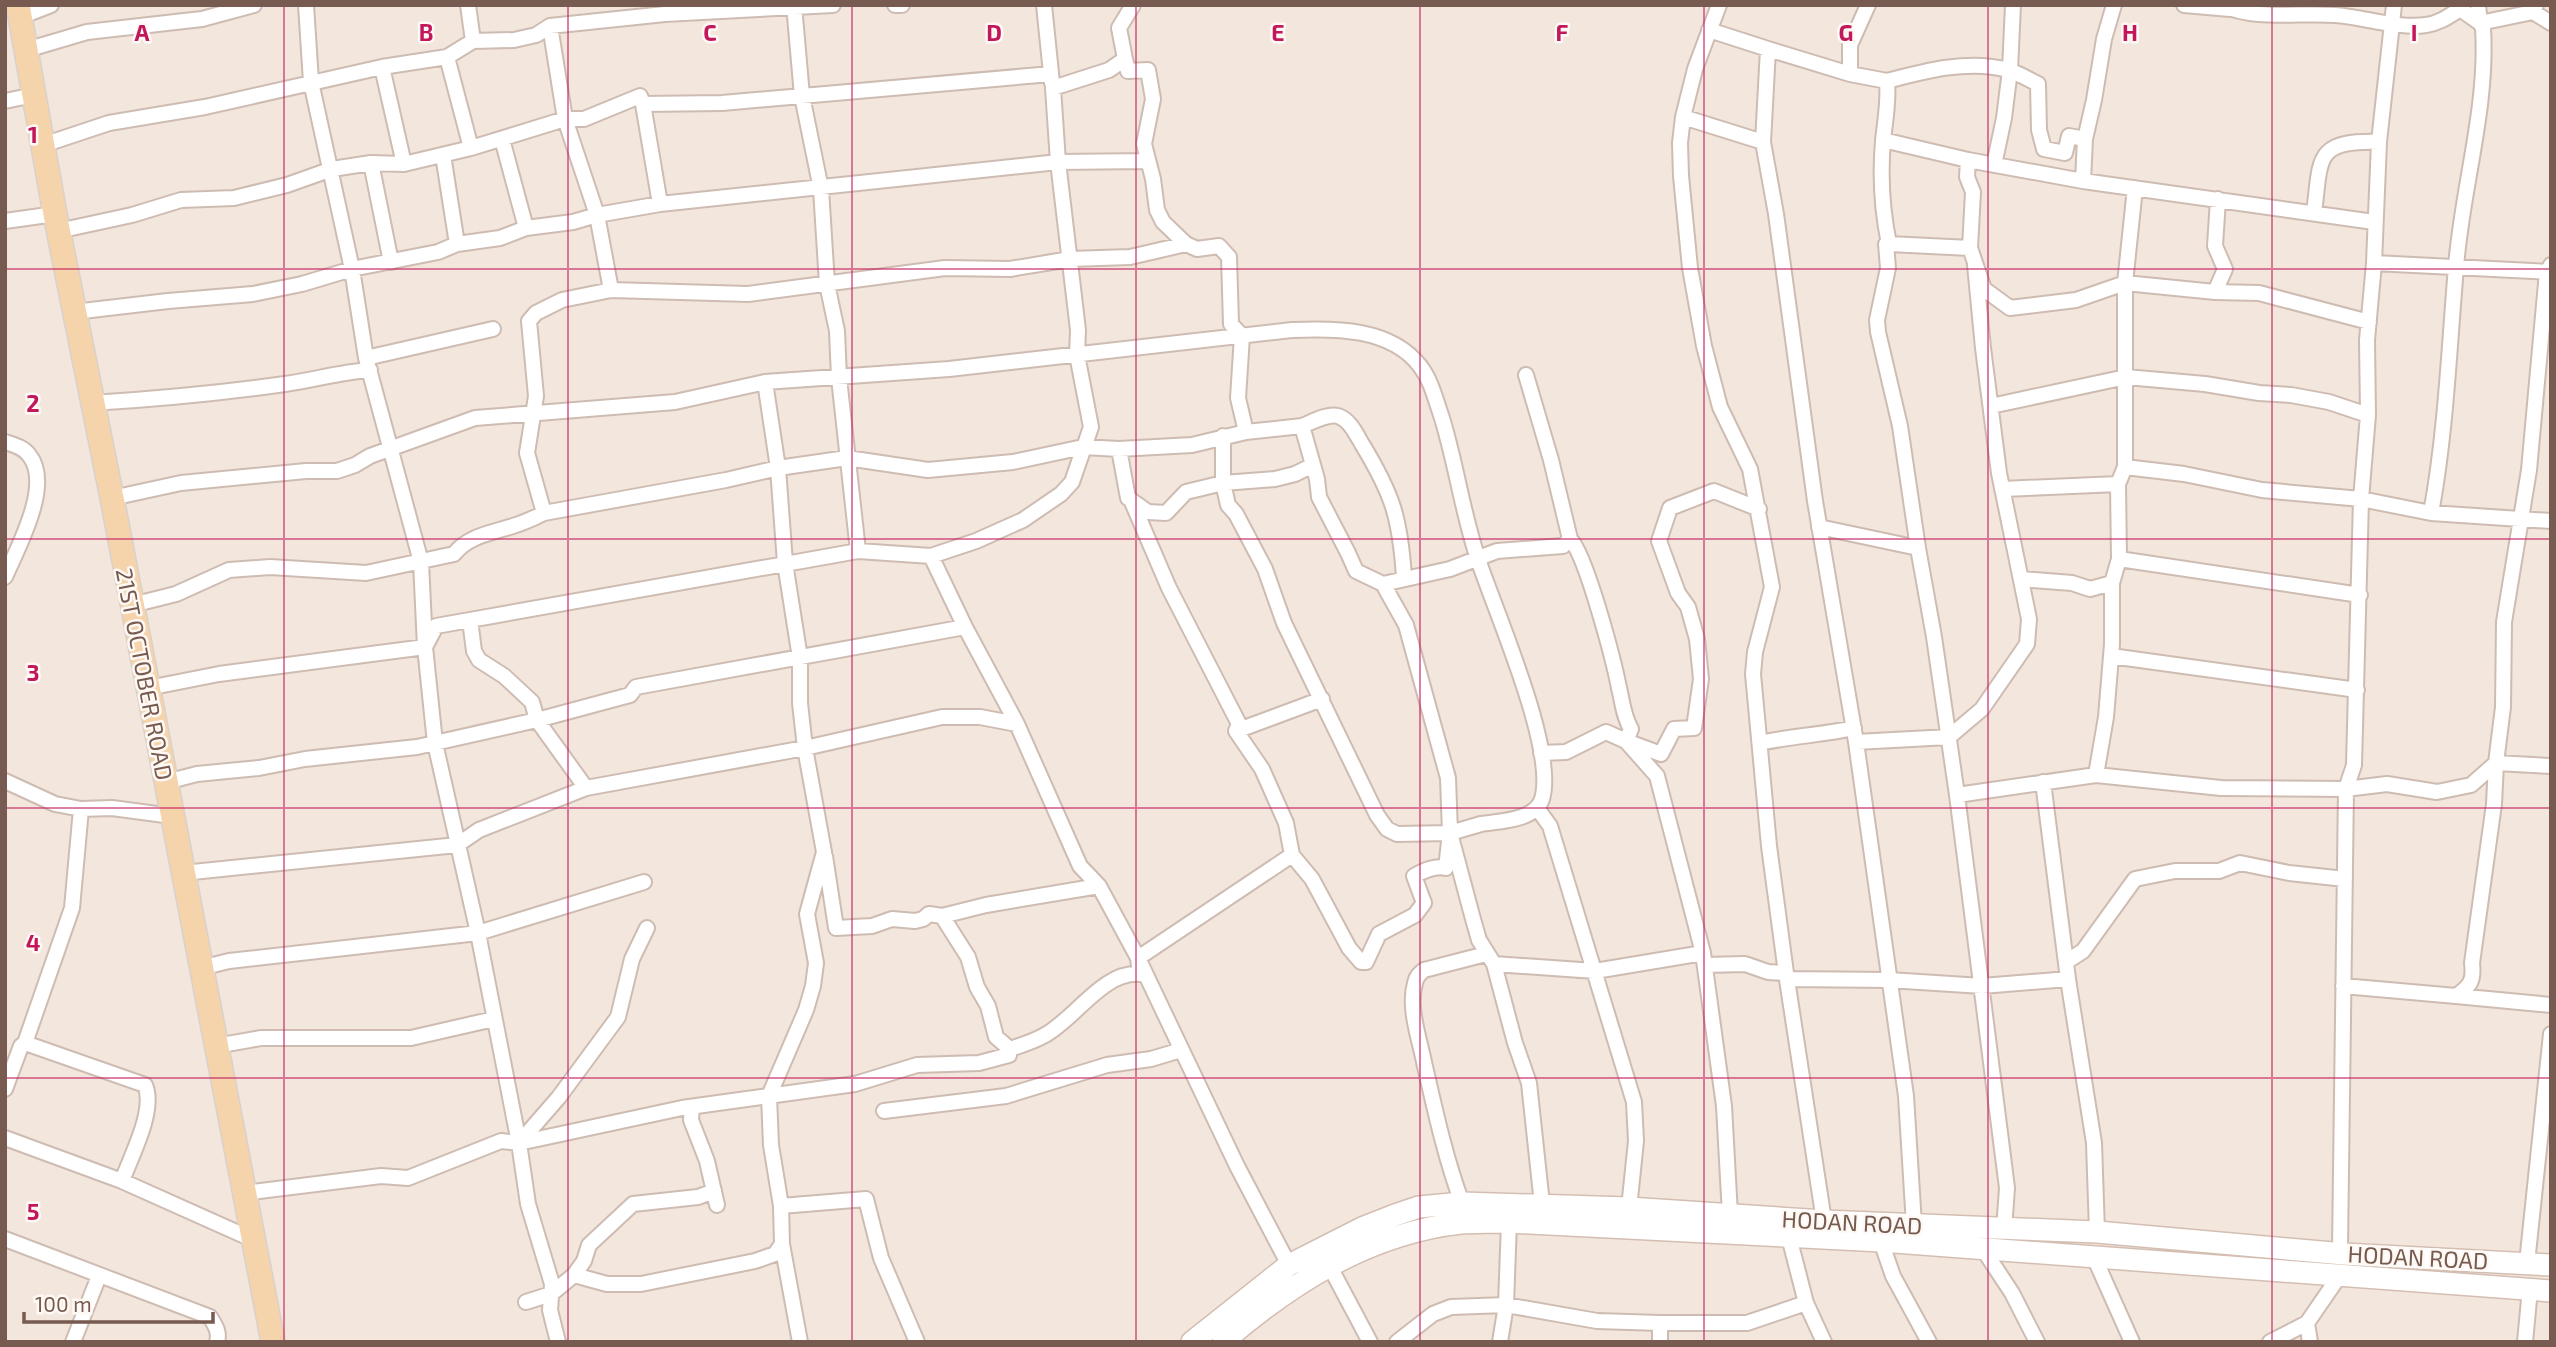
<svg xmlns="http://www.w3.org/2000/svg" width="2556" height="1347" viewBox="0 0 2556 1347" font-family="'Exo 2',sans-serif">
<rect width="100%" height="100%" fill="#fcf5ed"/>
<path fill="#f3e6dc" d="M5,5H2551V1342H5Z"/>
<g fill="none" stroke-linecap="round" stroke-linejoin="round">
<g stroke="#cebcb2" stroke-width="18">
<path id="street" d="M306,5L311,82L352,269L366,358L421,562L425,647L435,743L478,933L519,1143L528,1204L552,1284L550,1310L558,1342
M468,5L473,41
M794,5L802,96L821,189L827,284L837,331L839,378L858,551L931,556
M895,5H902
M1044,5L1052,83
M1133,5L1119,28L1125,59L1109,70L1053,88L1058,162L1078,330L1077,355L1091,427L1072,482L1061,494L1023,520L976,541L931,556L965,627L1017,724L1080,866L1099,886L1138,958L1237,1166L1289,1265
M1719,5L1695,69L1683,117L1680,143L1681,176L1690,268L1704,346L1720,407L1750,469L1772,587L1755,652L1753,674L1769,846L1786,973L1824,1221
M1868,5L1850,45V74L1887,81C1889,102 1885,120 1883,141C1880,175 1882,210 1889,244H1886L1888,268L1877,320L1878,332L1900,426L1918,548L1934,637L1957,795L2007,1188L2004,1229
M2184,5L2230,9
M2222,5C2255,21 2299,12 2335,15C2363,17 2399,29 2426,25C2440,23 2449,16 2460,9L2480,23L2533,12L2536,5
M2533,12L2551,23
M20,17L51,5
M550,26L565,119L597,215L611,290
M1709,30L1768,49L1763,142L1776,214L1815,501L1856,742L1906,1096L1914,1225
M1768,49L1850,74
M26,50L87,32L202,19L254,5
M447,57L471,148
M1125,59L1128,71L1148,70L1153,99L1144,144L1153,179L1157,210L1163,222L1186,244L1197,249L1219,246L1229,257L1231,324L1242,336L1238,398L1246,432L1302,426L1317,479L1319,497L1348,553L1356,571L1383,584L1406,625L1448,778L1450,833L1473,919L1479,940L1494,964L1515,1043L1529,1083L1542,1204
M382,67L404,164
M1887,81C1924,71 1969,59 2008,70C2018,73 2028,79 2038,84L2039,130L2044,149L2065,153L2069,136L2085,139
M5,101L34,95
M643,104L660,204
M1683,117L1763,142
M502,139L526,228
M1883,140L1968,160L1967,177L1973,192L1970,248
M43,145L109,123L205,107L382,67L447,57L473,41L514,40L536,35L550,26L665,14L833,5
M443,155L457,244
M1968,160L2083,181L2374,222
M371,163L391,262
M1994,165L2004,118L2010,70L2013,5
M2083,181L2085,139L2094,100L2104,39L2114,5
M2314,213C2321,158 2314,140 2379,142
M5,221L55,214
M58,231L132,215L181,200L234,198L287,185L332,169L371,163L404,164L471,148L565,119H584L640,96L643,104L722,103L1051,74
M1889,244L1970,248L1984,289L2010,308L2076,300L2125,283L2215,292L2259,293L2369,322
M2374,263L2551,272
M2215,292L2225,269L2215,246L2218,199
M74,312L168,301L253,294L302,284L352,269L438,252L457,244L500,238L526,228L573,222L597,215L660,204L1058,162L1147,161
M366,358L493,329
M1526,375L1551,460L1570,539
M765,382L778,468L785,563L800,658V703L805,748L824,852L807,914L816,963L813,986L806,1010L769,1096L771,1145L781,1206L782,1244L800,1342
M92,403C157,399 221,393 285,384C315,380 339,372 370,370
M1991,406L2126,377L2205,384L2259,393L2291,395L2329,402L2368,415
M1302,426C1312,422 1328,413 1338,416C1350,420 1356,434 1362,444C1393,495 1400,518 1404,577
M1223,436V483L1228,505L1236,514L1265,569L1284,623L1377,815L1387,829L1397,834L1450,833
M5,442C14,445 23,447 29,455C53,484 18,547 5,577
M1119,449L1128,498L1148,512L1166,513L1186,492L1223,483L1275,479L1295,474L1313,465
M2125,467L2184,474L2262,490L2361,499L2431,513C2446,432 2449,349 2456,267C2462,187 2488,109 2483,28L2480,23L2478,5
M2002,489L2118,484
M112,498L181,483L306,471H337L355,465L370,456L475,418L675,402L765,382L949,369L1292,330C1335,328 1391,328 1420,366C1431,380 1435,398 1441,415C1456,462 1462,512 1478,559C1495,611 1557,750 1542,799C1535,821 1499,821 1481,824C1471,827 1460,830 1450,833L1446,868C1435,865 1423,871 1414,876L1424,903L1415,915L1379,934L1366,962H1361L1349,948L1312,879L1292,855L1286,823L1262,769L1236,731
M1132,502L1169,588L1239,724L1236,731L1322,699
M544,513L527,453L536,396L529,321L536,313L562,300L611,290L748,294L945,268L1010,269L1070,259L1130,257L1186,244
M2431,513L2551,521
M1819,527L1918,548
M2119,559L2360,595
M2021,579L2072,583L2090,589L2112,583
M1383,584L1450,569L1497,551L1563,546L1570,539C1586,554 1614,662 1619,688C1623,704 1623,715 1631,729L1626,741L1606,732L1566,752L1541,753
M132,605L176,594L229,570L270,567L366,573L454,554C468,536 491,533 513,526C523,523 534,518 544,513L726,480L778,468L847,458L928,470L1013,462L1083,447L1119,449L1192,445L1246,432
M470,620L474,651L479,660L504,676L532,702L537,720L586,788
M2111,656L2357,690
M148,688L219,674L425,647L436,626L858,551
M1856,742L1949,737L1982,709L2027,644L2029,619L1999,473L1983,348L1975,265
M1760,743C1791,736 1822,735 1854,728
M2096,775L2221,788L2346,789L2387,784L2437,792L2471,785L2496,763L2551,766
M5,781L55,804L81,809L112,808L172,816
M166,782L197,774L259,768L305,759L417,747L537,720L630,695L636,687L965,627
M2043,782L2068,979L2094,1143L2097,1232
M1957,795L2096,775L2106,717L2112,644V583L2119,559L2118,484L2125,467V283L2135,188
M1537,808L1550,826L1634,1102L1636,1141L1629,1208
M825,856L836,928L872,926L892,919L915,921L923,919L929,914L942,916L968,957L977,987L988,1006L996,1037L1010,1049
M183,873L457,845L479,830L586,788L805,748L942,717H980L1017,724
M942,916L986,905L1099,886
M2066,962L2083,951L2135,879L2175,871H2219L2240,863L2289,873L2345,879
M1494,964L1595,971L1703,953
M1705,965L1745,964L1768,972L1786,973
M201,968L229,961L478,933L644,882
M1787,979L1889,980L1982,986L2068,979
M2343,986L2456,996C2471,986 2474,980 2472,963L2494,804L2496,763L2503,707L2504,622L2529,470L2547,272L2551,265
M2456,996L2551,1005
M25,1043L72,908L81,809
M216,1046L261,1038H411L494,1019
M5,1089L21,1046L25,1043L145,1085C156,1110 131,1156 122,1181
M692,1107L691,1120L707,1161L717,1205
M884,1111L1006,1096L1107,1065L1151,1059L1181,1050
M5,1138L122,1181L254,1240
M519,1143L559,1097L618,1017L632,959L647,928
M244,1193L381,1176L408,1178L501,1141L519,1143L682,1108L855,1084L917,1065L979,1063L1009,1055L1010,1049C1022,1045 1035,1041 1045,1035C1076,1018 1103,971 1140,974L1138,958L1292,855
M1462,1203C1445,1157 1435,1110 1424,1062C1419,1037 1408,1008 1415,983C1416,977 1419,974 1424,970L1486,954
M781,1206L866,1199L881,1258L917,1342
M1730,1215L1724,1106L1703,953L1657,776L1626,741L1661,754L1674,729L1694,728L1701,679L1697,639L1688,607L1678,593L1659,541L1670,508L1714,491L1759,509
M1789,1237L1806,1303L1824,1342
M5,1239L210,1317C215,1325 220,1332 217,1342
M1881,1241L1893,1276L1929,1342
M1983,1249L2012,1293L2037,1342
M2344,1254L2340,1248L2346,789L2354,765L2361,499L2368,415L2367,340L2374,263L2379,142L2394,5
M2094,1257L2132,1342
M2527,1263L2551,1034
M1329,1265L1370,1342
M574,1275L607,1284H641L755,1261L775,1254L782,1244
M526,1302L551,1294L574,1275L584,1261L589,1245L633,1204L698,1197L714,1191
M1660,1323H1747L1806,1303
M2307,1323L2310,1342
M73,1342L99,1276
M1397,1342L1433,1314L1451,1307L1506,1305L1597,1321L1660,1323V1342
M1500,1342L1506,1305L1509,1222
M2270,1342L2307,1323L2340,1275
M2525,1342L2530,1289"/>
</g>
<g stroke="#d4beb2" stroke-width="24">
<path id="secondary" d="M1192,1342L1289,1265L1362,1228L1395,1215L1419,1207L1462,1203L1629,1208L1824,1221L2097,1232L2344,1254L2551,1265
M1223,1342C1291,1283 1369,1233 1461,1223C1477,1222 1493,1222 1509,1222L1881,1241L2551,1291"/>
</g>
<g stroke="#d9d1ce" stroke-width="26">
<path id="primary" d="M18,5L55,214L112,498L273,1342"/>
</g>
<use href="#street" stroke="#fff" stroke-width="14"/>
<use href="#secondary" stroke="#fff" stroke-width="21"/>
<use href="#primary" stroke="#f5d3ab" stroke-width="23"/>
</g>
<path fill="none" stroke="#c2185b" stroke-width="2" stroke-opacity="0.55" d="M284,5V1342M568,5V1342M852,5V1342M1136,5V1342M1420,5V1342M1704,5V1342M1988,5V1342M2272,5V1342M5,269H2551M5,539H2551M5,808H2551M5,1078H2551"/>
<g text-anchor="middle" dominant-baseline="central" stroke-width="5" stroke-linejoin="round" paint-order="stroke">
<g font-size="23" fill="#775a50" stroke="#fef9f4">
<text transform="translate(145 674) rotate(79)">21ST OCTOBER ROAD</text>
<text transform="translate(1852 1222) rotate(3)">HODAN ROAD</text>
<text transform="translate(2418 1257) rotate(3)">HODAN ROAD</text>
</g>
</g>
<g font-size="23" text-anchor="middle" font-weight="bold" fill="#c2185b" stroke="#fef9f4" stroke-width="5" stroke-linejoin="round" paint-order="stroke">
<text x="142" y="41">A</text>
<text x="426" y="41">B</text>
<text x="710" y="41">C</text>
<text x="994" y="41">D</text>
<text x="1278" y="41">E</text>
<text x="1562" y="41">F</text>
<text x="1846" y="41">G</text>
<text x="2130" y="41">H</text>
<text x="2414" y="41">I</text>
<text x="33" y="143">1</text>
<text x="33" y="412">2</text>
<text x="33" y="681">3</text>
<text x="33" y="951">4</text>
<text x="33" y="1220">5</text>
</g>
<rect width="2556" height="1347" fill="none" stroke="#775a50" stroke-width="14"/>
<path d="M24 1312v10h189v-10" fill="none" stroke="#775a50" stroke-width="3.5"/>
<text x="35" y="1312" font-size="21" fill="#775a50" stroke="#fef9f4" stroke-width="5" paint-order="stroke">100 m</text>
</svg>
